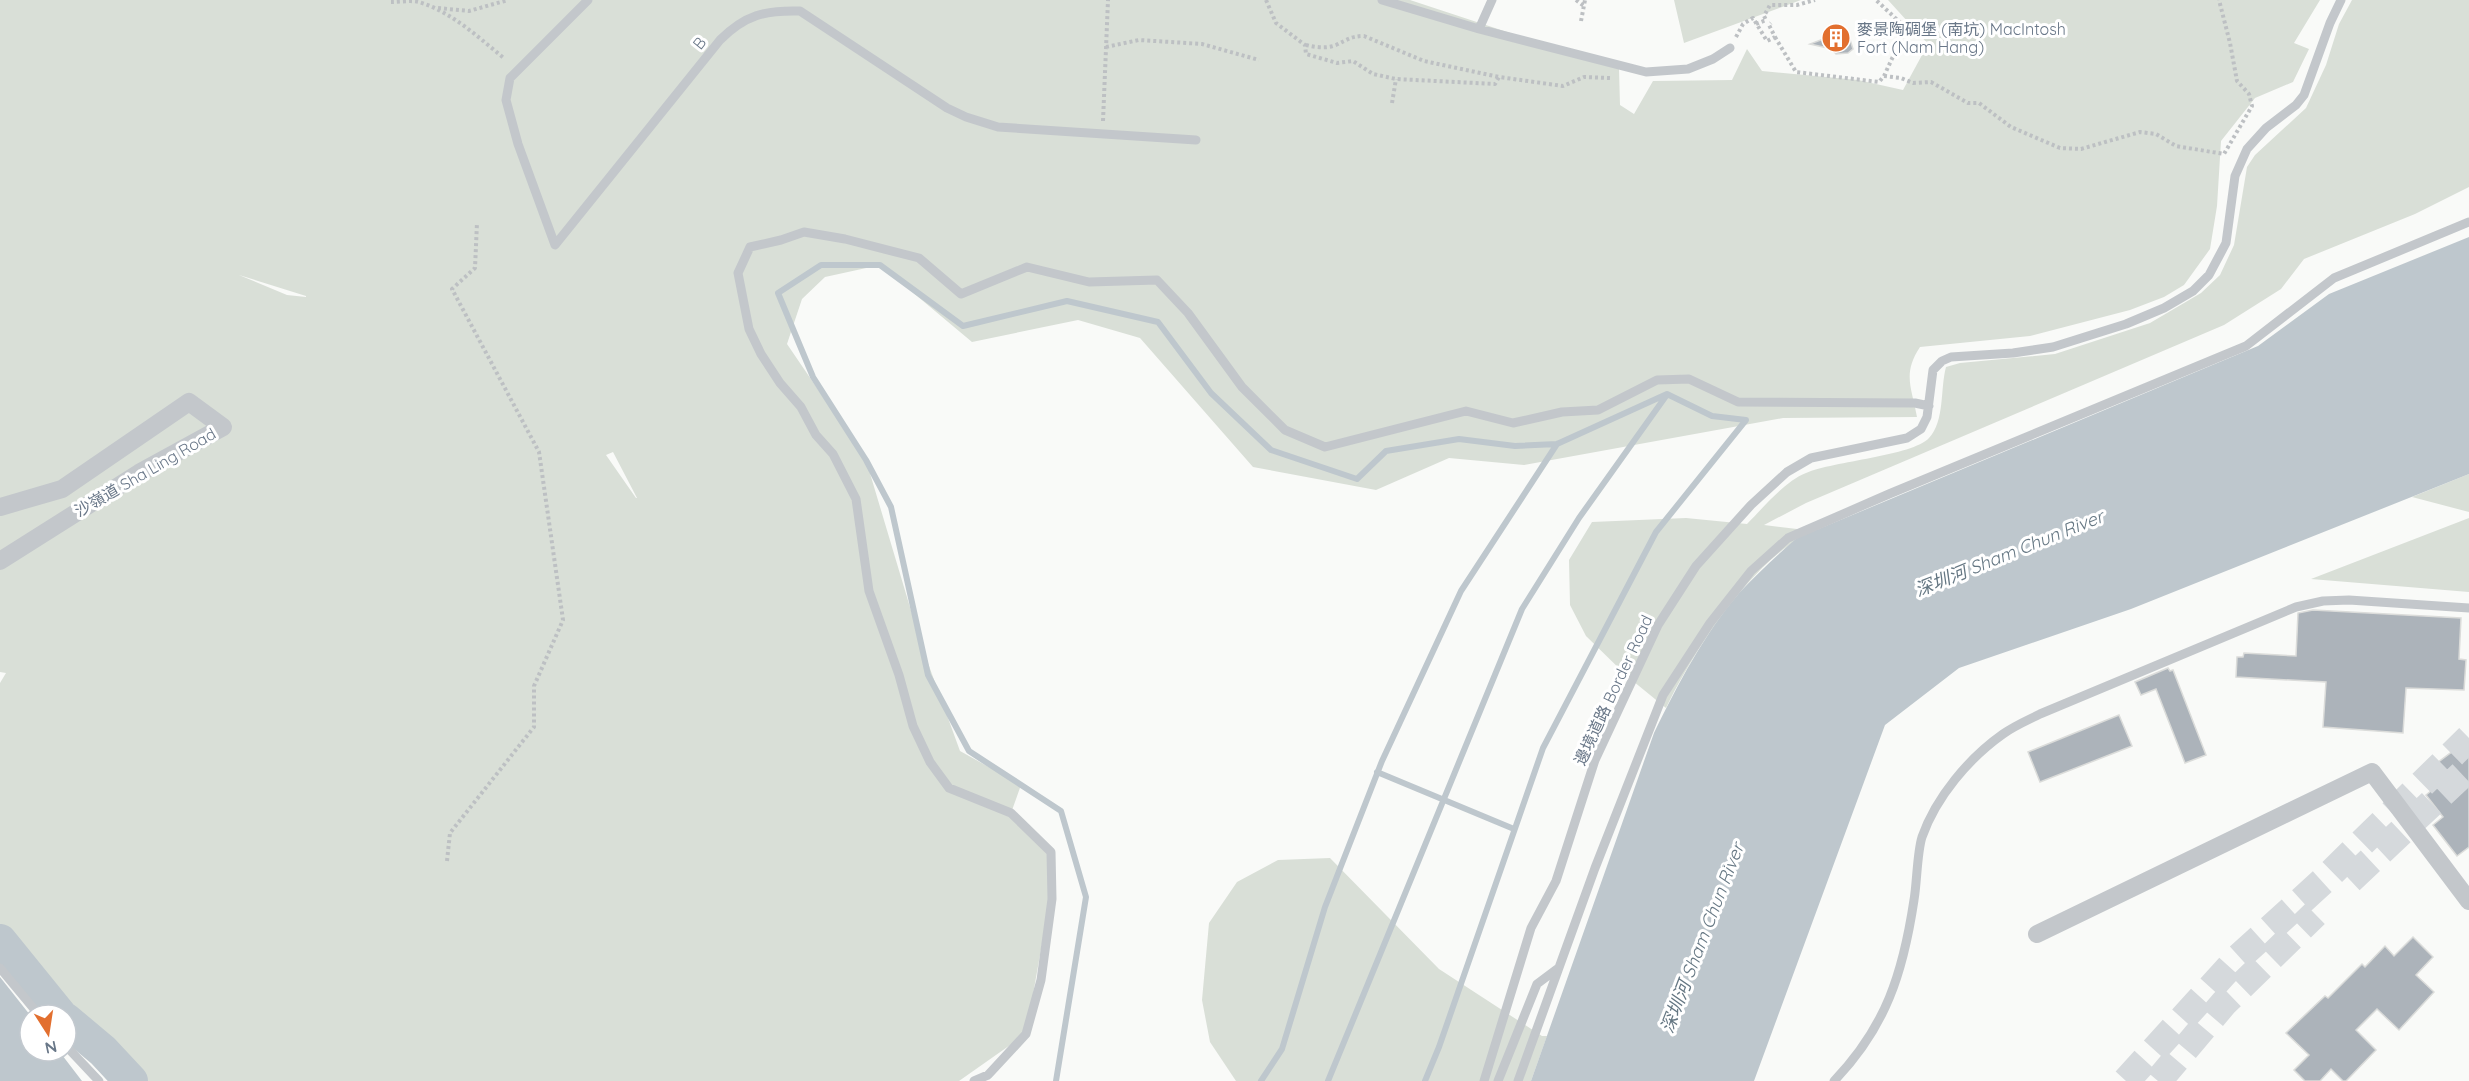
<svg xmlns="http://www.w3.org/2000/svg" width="2469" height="1081" viewBox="0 0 2469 1081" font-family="Quicksand,'Noto Sans SC',sans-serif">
<rect width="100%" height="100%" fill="#f9faf8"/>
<path fill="#d9dfd7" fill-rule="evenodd" d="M0,0H1410L1619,69L1620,105L1634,114L1653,81L1732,80L1747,49L1762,71L1858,80L1903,90L1928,44L1888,0H2320L2294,43L2309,49L2293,82L2255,98L2221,141L2217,206L2210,249L2184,285L2164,297L2130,310L2030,336L1920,347C1902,374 1912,388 1917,417L1783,418L1524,465L1449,458L1376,490L1253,467L1140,338L1078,320L972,342L880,265L825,277L802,299L787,344L866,460L921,644L960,751L1021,785L1011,813L1051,852L1052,887L1026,1034L959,1081H131L36,986L0,931V683L6,673L0,672ZM239,275L306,296V297L287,295ZM613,452L637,498H636L606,455Z
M1674,0H1801L1684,43Z
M2352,0H2469V187L2415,214L2304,259L2281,289L2224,325L1806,503L1764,525L1814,531C1754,556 1694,650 1666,708L1628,677L1586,636L1570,605L1569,560L1592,522L1686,518L1747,524C1763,508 1785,481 1806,473C1834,461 1912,456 1929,438C1945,421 1940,389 1946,367L1960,363L2055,354L2150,323L2201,293L2220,275L2234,245L2247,167L2255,155L2306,108L2326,65L2339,24Z
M2469,474V512L2412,497Z
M2469,518V592L2311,579Z
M1330,858L1439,969L1542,1036H1547L1531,1081H1236L1210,1042L1202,1000L1209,923L1237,882L1278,860Z"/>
<path fill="#bec7cd" d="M2469,237V474L2131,609L1959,668L1885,725L1754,1081H1531L1654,733C1678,684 1704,634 1740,592C1758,573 1777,555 1797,538L2258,346L2329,294Z
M0,977L30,1015V1051H59L82,1081H0Z"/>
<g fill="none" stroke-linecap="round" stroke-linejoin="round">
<path stroke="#bec7cd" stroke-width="6" d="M1377,772L1514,829
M1056,1081L1086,897L1061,811L969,751L928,675L891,507L866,460L813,377L778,293L821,265H880L963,326L1067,301L1158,322L1211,393L1271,450L1357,479L1386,451L1459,439L1515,446L1557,444L1667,394L1712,416L1746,420L1656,532L1543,748L1439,1047L1425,1081
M1261,1081L1282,1049L1325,907L1382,761L1461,591L1557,444
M1328,1081L1522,609L1579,518L1666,396"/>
<path stroke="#bec7cd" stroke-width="34" d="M0,941L60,1015
M66,1020L103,1051L131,1081"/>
</g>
<path fill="#acb3ba" stroke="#dbdcda" stroke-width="1.5" d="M1847,30L1853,49L1848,53L1836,54L1832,49L1810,44Z
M2313,610L2461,618L2459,659L2466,660L2464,690L2406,688L2403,733L2323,727L2326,682L2236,677L2237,657H2243L2244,653L2296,656L2298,613Z
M2168,668L2170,671L2173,670L2206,755L2185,763L2156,689L2141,695L2135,682Z
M2119,715L2132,746L2040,782L2028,752Z
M2469,739V847L2457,856L2433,825L2443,817L2426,795L2432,790L2421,775Z
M2413,937L2433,957L2416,975L2434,992L2399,1030L2377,1009L2356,1030L2376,1050L2346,1081H2343L2331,1069L2320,1081H2305L2294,1070L2309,1055L2286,1033L2325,996L2328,998L2362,964L2365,967L2385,946L2394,956Z"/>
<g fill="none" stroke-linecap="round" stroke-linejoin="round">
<path stroke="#d5d9dc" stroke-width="28" stroke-dasharray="28 14" stroke-linecap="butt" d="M2350,880L2469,768
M2126,1081L2237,959L2323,881L2469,738
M2158,1081L2224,1003L2315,914"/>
<path stroke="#bdc0c3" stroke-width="4" stroke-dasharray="3 3" stroke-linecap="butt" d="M1266,0L1276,23L1305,45L1306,54L1337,63L1353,61L1373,74L1396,79L1495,84L1499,77L1563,86L1584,77L1610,78
M1576,0L1584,6
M391,2C400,2 411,0 419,2C452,12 479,38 505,59
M438,8L469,11L508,0
M1581,21L1585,0
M1756,24L1766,20L1764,16L1770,5H1797L1815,0
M1736,37L1743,24L1753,18L1767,41L1775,37L1769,25L1771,23
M1775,37L1796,72L1879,82L1884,76L1906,28L1876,0
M1306,45C1315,47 1326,49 1336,45C1347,40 1351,36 1364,36L1424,61L1499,77
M1106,47L1139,40L1202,44L1259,60
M1884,76L1901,78L1913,83L1931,82L1968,103H1979L2011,127L2060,148L2081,149L2140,132L2156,134L2176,146L2224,154L2252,106L2249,94L2237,81L2230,43L2219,0
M1392,103L1396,79
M1103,121L1108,0
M447,861L450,833L534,727V686L563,620L539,452L452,289L475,268L477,223"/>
<path stroke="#c3c7cb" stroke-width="9" d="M588,0L510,78L506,100L518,144L555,245L720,40C745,15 765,10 800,11L947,108L966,117L998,127L1196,140
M1382,0L1479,29L1646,72L1688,69L1713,59L1730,48
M1479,29L1492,0
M0,968L39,1015
M66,1046L99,1081
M974,1081L988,1075L1026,1034L1041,980L1052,899L1051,852L1011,813L949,788L930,762L913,726L899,675L869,591L856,499L833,454L816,435L801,407L780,383L761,354L749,329L738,273L750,247L781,240L804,232L845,239L919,258L961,294L1027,267L1089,282L1157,280L1188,313L1242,387L1285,430L1325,447L1466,411L1513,423L1562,412L1598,410L1657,380L1689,379L1738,402L1915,403L1929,406
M1484,1081L1531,928L1556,881L1595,760L1658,625L1696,566L1751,505L1787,472L1811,458L1907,438L1921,429L1927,417L1933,370L1942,361L1951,357L2013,353L2053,347L2126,324L2164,308L2193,291L2209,275L2226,243L2235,176L2247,149L2266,128L2296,105L2304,95L2330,23L2341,0
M1498,1081L1537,984L1557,969
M1518,1081L1595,868L1663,695L1710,623L1751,571L1788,538L1889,494L2246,346L2334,278L2469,222
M1834,1081C1886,1027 1903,973 1914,900C1917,883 1917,853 1922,837C1936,797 1969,758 2003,734C2014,726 2028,720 2040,714L2296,607L2323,601L2349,600L2469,608"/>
<path stroke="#c3c7cb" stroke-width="18" d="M0,507L62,489L189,402L223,427L139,473L0,561
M2037,934L2372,772L2469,901"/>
</g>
<defs>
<g id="building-disc" transform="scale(1.5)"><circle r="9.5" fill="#e26f2f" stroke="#fff"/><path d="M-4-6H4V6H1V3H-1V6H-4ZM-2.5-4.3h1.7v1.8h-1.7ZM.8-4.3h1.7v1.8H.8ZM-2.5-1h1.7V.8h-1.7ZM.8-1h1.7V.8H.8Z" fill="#fff"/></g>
</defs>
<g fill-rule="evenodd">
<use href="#building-disc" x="1836" y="38"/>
</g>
<g text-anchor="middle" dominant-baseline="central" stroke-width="6" stroke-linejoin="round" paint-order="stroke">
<g font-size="16" fill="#697788" stroke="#fff" text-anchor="start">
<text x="1857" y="29">麥景陶碉堡 (南坑) MacIntosh<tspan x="1857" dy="18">Fort (Nam Hang)</tspan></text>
</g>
<g font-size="16" fill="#697788" stroke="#fff">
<text transform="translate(699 43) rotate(-51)">B</text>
<text transform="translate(145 472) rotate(-30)">沙嶺道 Sha Ling Road</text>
<text transform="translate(1613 690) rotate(-65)">邊境道路 Border Road</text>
</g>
<g font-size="18" font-style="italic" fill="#657783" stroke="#fff">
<text transform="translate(2009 553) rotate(-22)">深圳河 Sham Chun River</text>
<text transform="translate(1702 938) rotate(-69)">深圳河 Sham Chun River</text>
</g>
</g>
<g transform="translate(48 1033) rotate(168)"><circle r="28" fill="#ffffff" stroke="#c3c9cf" stroke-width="1.5"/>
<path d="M0-4.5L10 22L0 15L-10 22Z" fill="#e26f2f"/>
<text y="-9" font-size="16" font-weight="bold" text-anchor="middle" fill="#697788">N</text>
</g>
</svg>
